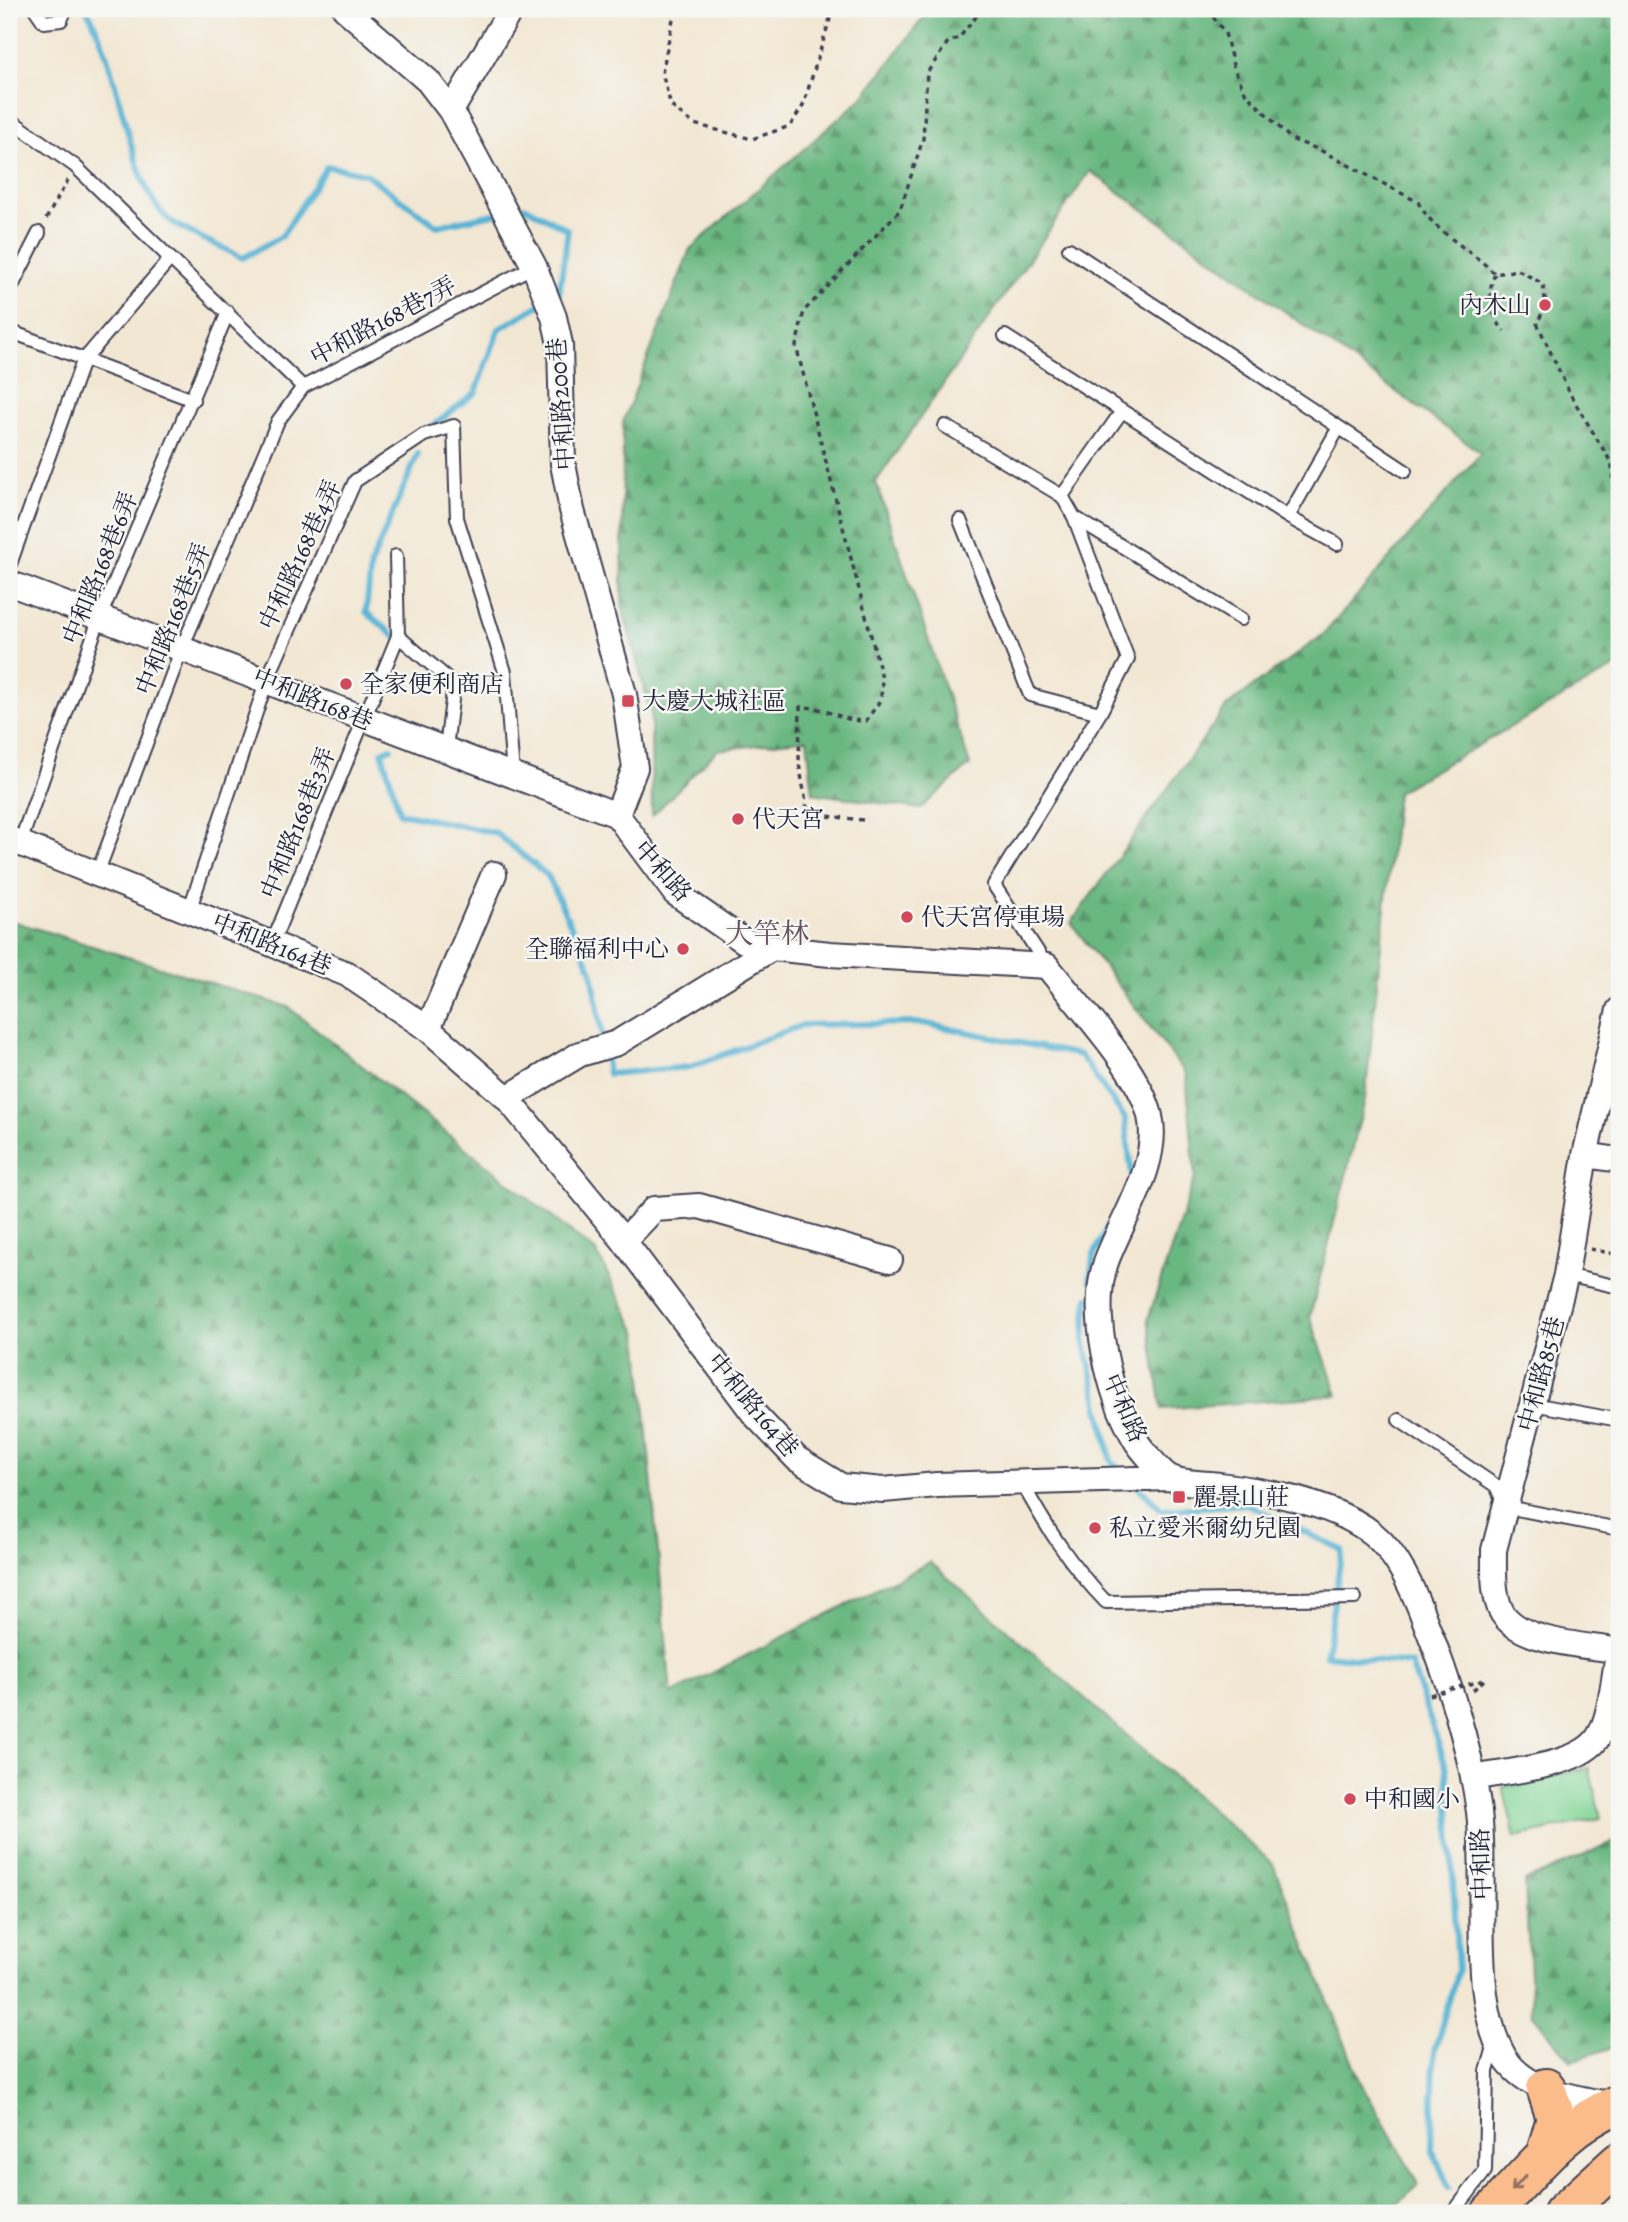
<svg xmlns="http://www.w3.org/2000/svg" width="1628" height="2222" viewBox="0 0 1628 2222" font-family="Alegreya,'Noto Serif TC',serif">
<defs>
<pattern id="forest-firs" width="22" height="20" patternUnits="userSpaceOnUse" patternTransform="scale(1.75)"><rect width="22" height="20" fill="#6bb881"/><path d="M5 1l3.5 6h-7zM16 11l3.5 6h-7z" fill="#58956b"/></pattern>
</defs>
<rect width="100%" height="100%" fill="#f6f6f2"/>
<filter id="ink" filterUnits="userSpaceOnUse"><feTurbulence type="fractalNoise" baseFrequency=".0143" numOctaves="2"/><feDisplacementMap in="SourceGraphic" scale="14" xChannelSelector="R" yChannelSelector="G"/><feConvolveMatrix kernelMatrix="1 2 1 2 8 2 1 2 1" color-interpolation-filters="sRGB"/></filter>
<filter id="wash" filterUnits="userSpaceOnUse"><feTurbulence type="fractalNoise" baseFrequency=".00686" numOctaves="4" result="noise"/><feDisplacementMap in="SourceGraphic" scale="28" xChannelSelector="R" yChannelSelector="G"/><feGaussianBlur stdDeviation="1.57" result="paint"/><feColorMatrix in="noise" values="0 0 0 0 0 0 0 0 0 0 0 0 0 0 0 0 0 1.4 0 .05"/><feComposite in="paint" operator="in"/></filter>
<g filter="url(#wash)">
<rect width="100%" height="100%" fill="#f2e7d3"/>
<path fill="url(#forest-firs)" stroke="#466d5e" stroke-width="2" d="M930,9H1619V665L1397,792L1365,1100L1310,1317L1338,1395L1162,1409L1148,1319L1195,1177L1186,1074L1071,923L1227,706L1324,634L1481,453L1090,171L876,482L970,765L920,809L813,793L807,739L717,750L652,816L651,714L622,606L623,422L690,249L862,98Z
M9,920L288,1007L597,1253L638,1334L671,1694L930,1562L1273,1864L1361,2083L1419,2185L1387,2213H9Z
M1619,1840V2045L1571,2061L1532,2013L1525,1881Z"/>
<path fill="#84d799" stroke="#537c6a" stroke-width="2" d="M1589,1768L1601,1818L1515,1837L1503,1787Z"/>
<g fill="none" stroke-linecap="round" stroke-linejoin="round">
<path stroke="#56b4d5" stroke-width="6" d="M86,9C120,60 127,183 167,218C185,233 221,246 243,258L282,236L327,166L366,174L437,226L499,213
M510,211L526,207L568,230L559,294L553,297
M429,429L476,392L499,329L543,303
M397,638L366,612L371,564L418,454
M391,748L382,752L400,813L496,833L548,876L592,971L603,1041
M605,1052L608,1074L690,1067L803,1025L922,1023L1080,1055L1125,1118L1132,1178
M1090,1281L1093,1257L1110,1222
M1088,1298L1084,1339L1111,1461L1122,1472
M1138,1487L1162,1510L1247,1504L1342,1550L1326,1655L1411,1664L1447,1769L1458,1970L1434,2052L1432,2149L1449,2188"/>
</g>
</g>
<g filter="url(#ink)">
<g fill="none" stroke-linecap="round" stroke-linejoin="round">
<g stroke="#414052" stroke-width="16">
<path id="lane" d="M35,9L44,22L61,20L66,9
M9,119L75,166L303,387L534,266
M1069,249L1405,471
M9,292L39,233
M9,331L193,400
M1005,336L1288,517L1337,544
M945,426L1062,496L1074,517L1241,619
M1062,496L1122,411
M1288,517L1338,429
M960,520L1030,695L1100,713
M9,567L83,361L170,259
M398,636L454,684L446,748
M20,843L100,617L228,312
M97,874L182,648L278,421L303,387
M189,911L267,680L355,481L424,435L454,426L457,518L505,672L513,775
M272,944L398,636L396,556
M1047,966L994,885L1100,713L1128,659L1074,517
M1566,1275L1619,1287
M1533,1404L1619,1420
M1399,1420L1496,1486L1506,1507L1619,1529
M1022,1483C1046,1527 1071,1566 1106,1602L1355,1598
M1453,2213L1485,2171L1487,2071L1495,2044"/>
</g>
<g stroke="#414052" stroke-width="28">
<path id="street" d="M345,9L428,81L451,111L534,266L554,317L560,344L563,464L572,510L624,694L635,768L617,815
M451,111L511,9
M9,583L617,815
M617,815L675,893L744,941L772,948L830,954L1047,966C1078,1006 1139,1069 1150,1116C1161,1163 1121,1220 1106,1262C1089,1312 1109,1395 1135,1439C1139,1447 1162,1473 1169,1477C1181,1484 1206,1483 1220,1485C1267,1491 1335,1503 1373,1534C1398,1554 1414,1592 1425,1621C1448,1678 1471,1751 1479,1812C1488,1883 1468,1998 1505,2058C1527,2093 1580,2098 1617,2106
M9,839L347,974L428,1029L507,1098L580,1054L617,1043L772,948
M1619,1010L1585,1155L1566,1275L1494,1550C1494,1570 1492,1603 1506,1618C1528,1643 1587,1645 1619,1651
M428,1029L494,874
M507,1098L624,1241L755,1415L797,1459L841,1486L883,1490L937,1485L1170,1478
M1585,1155L1619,1160
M624,1241L654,1209L699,1206L890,1260
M1473,1778C1506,1771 1581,1767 1599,1736C1612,1713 1613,1677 1619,1651"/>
</g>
<g stroke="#414052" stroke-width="42">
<path id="primary" d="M1546,2088L1556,2118L1546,2153
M1491,2213C1529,2174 1564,2126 1616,2105
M1563,2213L1619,2162"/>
</g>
<path stroke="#414052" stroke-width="3.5" stroke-dasharray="5 5" stroke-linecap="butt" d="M675,9L662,73L671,106L694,124L752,139L790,126L803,106L833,9
M1207,9L1225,33L1234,69L1246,94L1291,139L1320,150L1418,202C1434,233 1471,249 1495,274L1518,270L1543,284L1546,306L1537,323L1570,394L1612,464L1613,489L1619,502
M46,219L68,180
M1495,274C1486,293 1491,315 1504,331
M863,820L808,814L799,763L800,707C826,706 842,722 866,721L881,699L882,678L796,346L804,311L900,210L923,139L927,73L948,42L959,38L982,9
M1590,1249L1619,1255
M1473,1690L1484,1680"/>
<use href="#lane" stroke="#fff" stroke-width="12"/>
<use href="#street" stroke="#fff" stroke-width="24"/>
<use href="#primary" stroke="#f9bc8a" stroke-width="38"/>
<path stroke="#414052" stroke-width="3.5" stroke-dasharray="5 5" stroke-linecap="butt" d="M1430,1695L1484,1680"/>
</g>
<defs><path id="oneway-shaft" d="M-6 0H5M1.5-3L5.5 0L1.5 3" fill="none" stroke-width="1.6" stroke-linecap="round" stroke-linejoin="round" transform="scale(1.75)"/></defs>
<use stroke="#8e6f62" href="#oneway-shaft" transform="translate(1519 2183) rotate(132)"/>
</g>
<g fill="#d1495b" stroke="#f6f6f2" stroke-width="2.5">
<circle cx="1545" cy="305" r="7"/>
<circle cx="346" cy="684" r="7"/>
<rect x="621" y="694" width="14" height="14" rx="3.5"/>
<circle cx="738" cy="819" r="7"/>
<circle cx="907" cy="917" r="7"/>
<circle cx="683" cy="949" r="7"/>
<rect x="1172" y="1490" width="14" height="14" rx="3.5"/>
<circle cx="1095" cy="1528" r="7"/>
<circle cx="1350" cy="1799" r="7"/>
</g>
<g text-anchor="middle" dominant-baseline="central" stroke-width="5" stroke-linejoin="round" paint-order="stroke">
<g font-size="24" fill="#22223b" stroke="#f6f6f2" text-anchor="start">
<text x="1531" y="305" text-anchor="end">內木山</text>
<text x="360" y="684">全家便利商店</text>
<text x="642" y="701">大慶大城社區</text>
<text x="752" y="819">代天宮</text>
<text x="921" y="917">代天宮停車場</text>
<text x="669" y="949" text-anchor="end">全聯福利中心</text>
<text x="1193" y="1497">麗景山莊</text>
<text x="1109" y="1528">私立愛米爾幼兒園</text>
<text x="1364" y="1799">中和國小</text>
</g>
<g font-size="24" fill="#22223b" stroke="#f6f6f2">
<text transform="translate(383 321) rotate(-28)">中和路168巷7弄</text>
<text transform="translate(561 404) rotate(-94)">中和路200巷</text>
<text transform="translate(300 555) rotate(-65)">中和路168巷4弄</text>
<text transform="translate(100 568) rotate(-68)">中和路168巷6弄</text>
<text transform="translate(173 619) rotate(-68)">中和路168巷5弄</text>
<text transform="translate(313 699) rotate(22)">中和路168巷</text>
<text transform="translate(298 823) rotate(-68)">中和路168巷3弄</text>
<text transform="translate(663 871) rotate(48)">中和路</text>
<text transform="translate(272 944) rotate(22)">中和路164巷</text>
<text transform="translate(1541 1374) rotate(-75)">中和路85巷</text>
<text transform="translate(753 1405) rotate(50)">中和路164巷</text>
<text transform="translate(1125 1408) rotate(66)">中和路</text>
<text transform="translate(1481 1864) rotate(-92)">中和路</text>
</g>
<g font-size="28" fill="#62505d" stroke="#f6f6f2">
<text x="767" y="934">大竿林</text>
</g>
</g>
<rect width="1628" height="2222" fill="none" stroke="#f6f6f2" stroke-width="35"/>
</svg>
